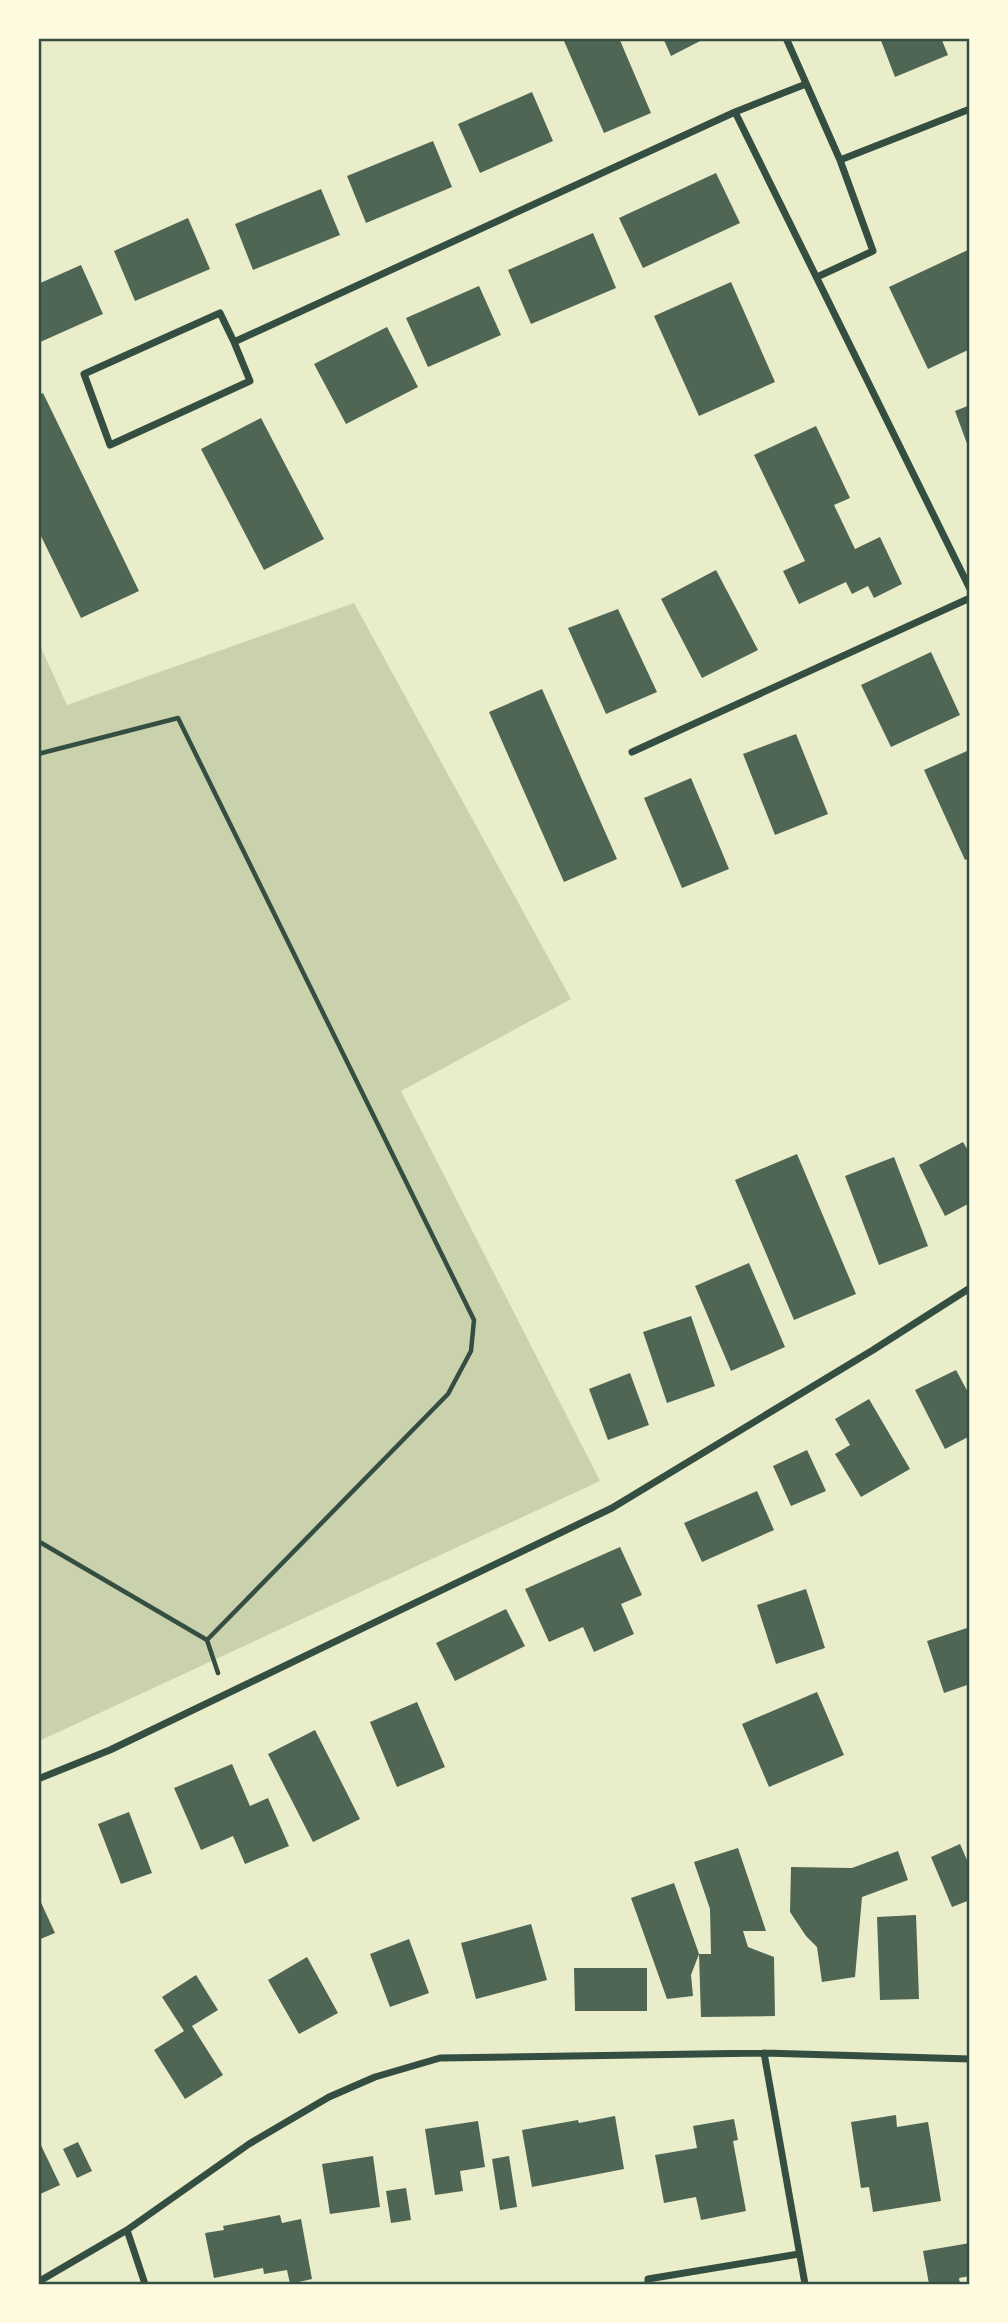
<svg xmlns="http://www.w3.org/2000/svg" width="1008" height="2323" viewBox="0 0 1008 2323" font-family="'Asap Condensed',sans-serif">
<rect width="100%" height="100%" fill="#e9edc9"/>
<path fill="#cad2ad" d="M354,603L571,999L401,1091L600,1481L39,1741L38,641L67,705Z"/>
<path fill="#4f6655" d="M570,38H619L651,113L604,133L564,41Z
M663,38H706L671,56Z
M880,38H941L948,55L895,77Z
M532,92L553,141L480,173L458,124Z
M433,141L452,187L366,223L347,176Z
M716,173L740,223L643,268L619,218Z
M321,189L340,235L253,270L235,224Z
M188,218L210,269L135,301L114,251Z
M593,233L616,288L531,324L508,270Z
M970,249V349L928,369L889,287Z
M81,265L103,314L38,343V284Z
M731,282L775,382L699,416L654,316Z
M479,286L501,335L428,367L406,318Z
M387,327L418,387L346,424L314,364Z
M43,393L139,591L81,618L38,530V395Z
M970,405V449H969L955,411Z
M261,418L324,539L264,570L201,449Z
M816,426L850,498L834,505L855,549L880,537L902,584L874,598L868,586L852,594L846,582L799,604L783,571L805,561L754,455Z
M716,570L758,650L702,678L661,599Z
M618,609L657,692L606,714L568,628Z
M931,652L960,715L891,747L861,685Z
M542,689L617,859L564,882L489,712Z
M796,734L828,814L775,835L743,754Z
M967,751L970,756V858L965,860L924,770Z
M691,778L729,869L682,888L644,798Z
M963,1142L970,1154V1203L945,1216L919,1165Z
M797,1154L856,1294L794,1320L735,1180Z
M894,1157L928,1246L879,1265L845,1176Z
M749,1263L785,1347L731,1371L695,1286Z
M691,1316L715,1386L667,1403L643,1332Z
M956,1370L970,1396V1436L945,1449L915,1390Z
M630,1373L649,1425L608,1440L589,1389Z
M869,1399L910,1469L861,1497L835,1454L850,1445L835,1419Z
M807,1450L826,1491L791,1506L773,1466Z
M757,1491L774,1530L702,1562L684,1523Z
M620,1547L642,1595L621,1604L634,1634L594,1652L583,1627L549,1642L525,1589Z
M806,1589L825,1648L776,1664L757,1605Z
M506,1609L525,1646L455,1681L436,1643Z
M970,1627V1684L944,1693L927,1641Z
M817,1692L844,1755L769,1787L742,1724Z
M417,1702L445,1767L397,1787L370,1722Z
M315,1730L360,1819L313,1842L268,1754Z
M232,1764L250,1806L268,1798L289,1846L245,1864L233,1836L201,1850L174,1788Z
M129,1812L152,1873L121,1884L98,1824Z
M960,1844L970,1867V1900L952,1907L931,1857Z
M738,1848L766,1931H743L748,1947L774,1957L775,2016L701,2017L699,1954H711L710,1909L694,1862Z
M898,1851L908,1880L862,1897L855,1977L822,1982L817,1947L806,1936L790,1912L791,1867L852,1868Z
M674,1883L699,1954L691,1975L693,1996L667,1999L631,1898Z
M38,1896L55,1933L38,1940Z
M916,1915L919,1999L880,2000L877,1917Z
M531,1924L547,1980L476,1999L461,1943Z
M409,1939L429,1993L390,2007L370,1954Z
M307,1957L338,2013L299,2034L268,1980Z
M574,1968H647V2011H575Z
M196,1975L218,2010L192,2026L223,2075L185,2099L154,2050L184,2031L162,1997Z
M896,2115L897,2127L928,2122L941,2201L873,2212L869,2187L861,2188L851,2122Z
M615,2116L624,2169L532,2187L522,2130L578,2120L579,2123Z
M734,2119L738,2140L733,2141L746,2211L701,2220L696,2197L664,2203L655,2155L697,2148L693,2126Z
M478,2121L485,2167L460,2171L463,2191L435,2195L425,2129Z
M38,2139L60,2185L38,2195Z
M78,2142L92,2171L77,2178L63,2149Z
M373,2156L380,2207L330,2214L322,2164Z
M509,2156L517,2207L500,2210L492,2159Z
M406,2188L411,2220L391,2223L386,2191Z
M280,2215L282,2223L301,2219L312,2279L290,2284L287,2270L264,2274L263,2268L214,2278L205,2233L224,2230L223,2226Z
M970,2243V2276L959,2278L960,2284H929L923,2251Z"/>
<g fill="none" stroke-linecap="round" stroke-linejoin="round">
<path stroke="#344e41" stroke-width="4.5" d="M38,754L178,718L474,1320L471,1351L448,1394L207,1640L218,1673
M38,1541L207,1640"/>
<path stroke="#344e41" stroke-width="7" d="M786,38L840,160L873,251L817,277
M735,112L970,589
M840,160L970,109
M234,342L250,381L110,445L84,374L220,313L234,342L735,112L806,84
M632,752L970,598
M38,1779L110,1750L612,1508L873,1350L970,1288
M764,2053L805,2284
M127,2230L145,2284
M38,2282L127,2230L249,2144L329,2097L375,2077L440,2058L764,2053L970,2059
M648,2284V2279L799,2254"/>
</g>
<rect width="1008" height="2323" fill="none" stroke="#fefae0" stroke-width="80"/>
<rect x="40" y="40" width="928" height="2243" fill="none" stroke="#344e41" stroke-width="2.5"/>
</svg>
